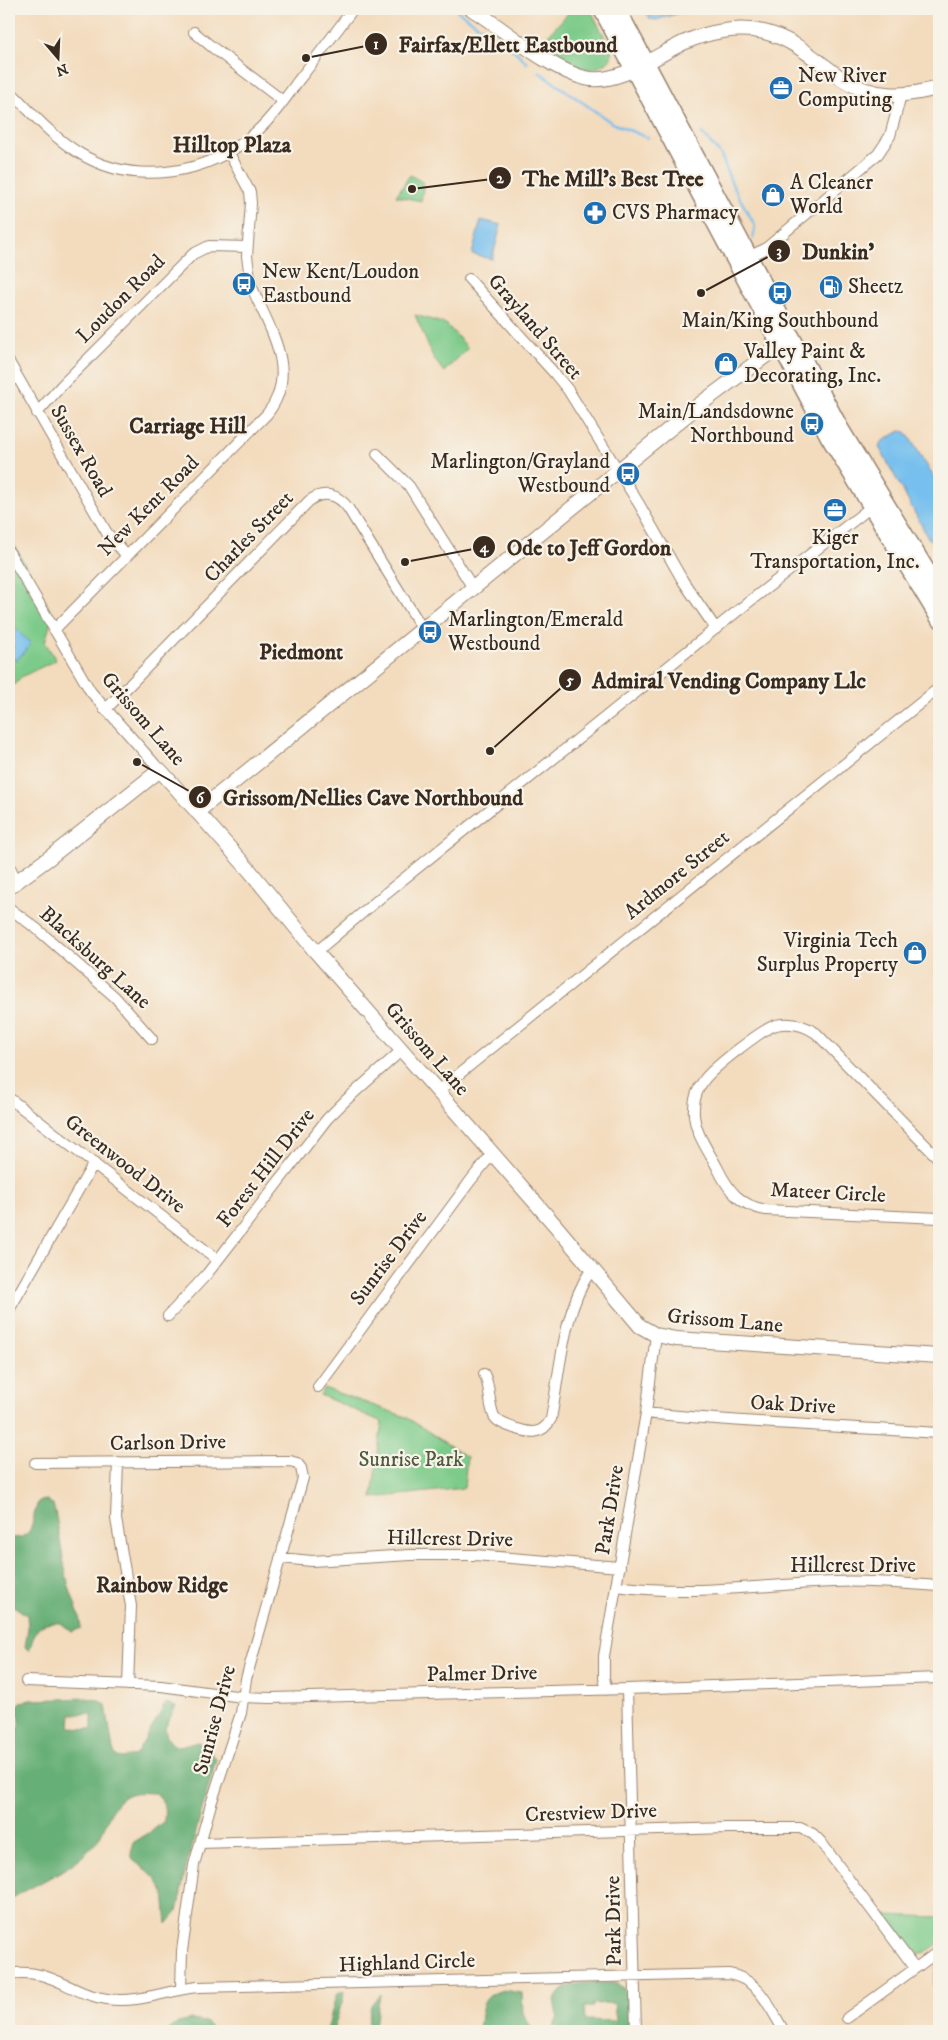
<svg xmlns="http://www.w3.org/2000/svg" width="948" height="2040" viewBox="0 0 948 2040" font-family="'IM FELL DW Pica',serif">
<rect width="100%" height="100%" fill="#f7f3e8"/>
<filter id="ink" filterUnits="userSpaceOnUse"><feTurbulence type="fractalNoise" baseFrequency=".02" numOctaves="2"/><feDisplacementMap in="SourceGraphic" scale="10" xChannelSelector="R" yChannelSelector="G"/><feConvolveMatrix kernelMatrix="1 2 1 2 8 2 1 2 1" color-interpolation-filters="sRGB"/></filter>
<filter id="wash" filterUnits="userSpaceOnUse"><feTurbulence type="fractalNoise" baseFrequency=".0096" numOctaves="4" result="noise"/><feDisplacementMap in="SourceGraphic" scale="20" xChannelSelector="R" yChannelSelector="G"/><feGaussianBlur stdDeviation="1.12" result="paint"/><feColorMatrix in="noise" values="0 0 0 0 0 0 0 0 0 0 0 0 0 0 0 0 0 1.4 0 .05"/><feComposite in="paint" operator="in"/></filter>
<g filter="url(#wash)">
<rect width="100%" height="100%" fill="#f3dbbd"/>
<path fill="#7dcb8a" stroke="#5c7a54" d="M572,9H590L611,49C613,57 610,62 603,65C579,78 559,57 540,44Z
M410,175L424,183L421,201L396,196Z
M415,315L446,324L468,348L444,372L434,359Z
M9,536L53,615L45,642L56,660L21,677L9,691Z
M324,1388L406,1417L467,1457L464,1488L372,1498L382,1422L320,1395Z
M883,1915L939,1917V1943C931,1949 923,1956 912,1953Z"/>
<path fill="#66af76" stroke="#506c4a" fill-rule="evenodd" d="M47,1500L53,1505L55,1511C60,1535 62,1559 68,1583C72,1599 80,1612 81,1628L72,1632L61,1623C36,1622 36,1630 29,1651L25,1647L28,1628L27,1615L9,1603V1537C37,1543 30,1516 39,1501Z
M86,1698L98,1700L106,1705L113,1750L117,1757L123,1758L136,1755L166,1703L176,1706L165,1728L167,1737L172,1744L179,1747L198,1742L209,1748L216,1759L186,1868L177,1912L167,1924L164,1892L155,1877L133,1860L131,1853L134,1842L152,1831L164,1821C165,1809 165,1802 156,1793C143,1793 130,1790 120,1800C106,1812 106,1833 93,1846C73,1869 35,1884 9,1900V1736L17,1731L20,1721L17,1707L21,1702L30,1700ZM71,1714H92V1729L70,1728Z
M939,1961V1996L933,1985L937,1963Z
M614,1983C634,1988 629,2015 630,2031H551L558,2016L555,2000C564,1978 594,1984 614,1983ZM614,2003L616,2021L585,2020L584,2007H593V2004Z
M503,1990L522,1993L523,2013L533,2031H479C482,2010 479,1996 503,1990Z
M344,1991L343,1999L334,2027L335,2031H327L336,1995Z
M380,1994L375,2026L379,2031H367L371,2005Z
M192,2020L205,2022L215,2031H167L178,2023Z"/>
<path fill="#76bfee" stroke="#587486" d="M645,9H692L656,20L650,19Z
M481,220L501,225L492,259L472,254Z
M900,431L906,432L939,485V539L933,542L929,539L879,447L881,442Z
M13,626L31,644L16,661L9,654V651L14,646L9,641V630Z"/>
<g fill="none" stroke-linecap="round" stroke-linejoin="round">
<path stroke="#76bfee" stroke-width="2.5" d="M455,9L516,52L527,63
M539,72L612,123L648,138
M702,133L721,155L731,182L753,222L755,227L753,238"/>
</g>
</g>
<g filter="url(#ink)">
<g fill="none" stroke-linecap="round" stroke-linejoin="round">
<g stroke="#97826e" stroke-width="12">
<path id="street" d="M194,32L212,47L283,101
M9,90C31,112 52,137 79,153C134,187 208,175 255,133C272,118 285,99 298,81C317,57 335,33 353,9
M746,258L765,249L878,154L890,136L901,95
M469,279L555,374L568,390L639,504L683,581L716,629
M9,362L107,533L126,555
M37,413L62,385L193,254L209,246L247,247
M377,454L409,486L473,588
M9,552L91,692L160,770
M54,630L267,414C301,372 268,327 251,285L247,256L251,203L250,192L229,153
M104,709L110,705L309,501C323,490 338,494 348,508L422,628
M9,865L17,882
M9,908L37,929L115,997L152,1039
M316,952L386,893L750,601L875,504
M438,1091L939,688
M9,1098L218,1260
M939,1159L816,1033C804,1025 790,1022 776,1025C762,1029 713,1068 704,1080C698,1088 694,1098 694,1108C692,1129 708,1150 717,1167C728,1190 740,1206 766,1210L939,1218
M9,1310L94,1163
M168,1316L207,1274L327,1119L346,1100L402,1050
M484,1374C491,1387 488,1403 494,1416C498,1423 506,1425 514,1428C529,1433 542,1436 551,1419C560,1371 563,1311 591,1270
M318,1387L471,1180L492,1154
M646,1413C743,1423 841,1426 939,1433
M118,1462L116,1519L131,1606L128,1685
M35,1463L290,1461L297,1463L301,1468L303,1478L246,1679L241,1713L211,1804L194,1865L182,1951L181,1989
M280,1558L312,1561L410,1555H475L620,1567
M616,1586C687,1596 761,1585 833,1582C868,1580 904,1584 939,1586
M26,1681L161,1686L243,1697L271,1698L627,1689L939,1678
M627,1689L636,2031
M607,1690L604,1678V1656L646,1413L656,1335
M200,1843L729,1828H800L813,1834L820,1841L915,1968
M9,1974C52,1967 69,1994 107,1999C138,2004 167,1990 198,1987L729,1974C759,1979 770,2008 784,2031
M847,2018L939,1951"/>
</g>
<g stroke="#97826e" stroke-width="16">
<path id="secondary" d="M472,9C504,29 549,69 585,78C617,86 655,56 683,43C707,32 737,26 764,32C796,40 815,60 841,78C870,98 907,98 939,87
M197,812L699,405L772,351L790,342
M9,887L49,858L160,770L250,871L316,952L555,1225L640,1326L656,1335L676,1339L939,1356"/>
</g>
<g stroke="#97826e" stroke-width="18">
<path id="primary" d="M601,9L828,436L939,619
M618,9L841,429L939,590"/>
</g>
<use href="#street" stroke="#fff" stroke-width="10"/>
<use href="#secondary" stroke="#fff" stroke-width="14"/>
<use href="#primary" stroke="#fff" stroke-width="15"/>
</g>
</g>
<defs>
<g id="office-disc" transform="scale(1.25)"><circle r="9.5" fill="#1f6fb2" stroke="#f7f3e8"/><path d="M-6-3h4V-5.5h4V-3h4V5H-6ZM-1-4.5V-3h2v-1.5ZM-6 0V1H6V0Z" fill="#fff"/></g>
<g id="shop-disc" transform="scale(1.25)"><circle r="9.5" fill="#1f6fb2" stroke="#f7f3e8"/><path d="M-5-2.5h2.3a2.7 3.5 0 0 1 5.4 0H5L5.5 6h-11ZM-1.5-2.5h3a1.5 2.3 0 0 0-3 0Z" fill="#fff"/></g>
<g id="pharmacy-disc" transform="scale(1.25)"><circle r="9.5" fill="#1f6fb2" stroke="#f7f3e8"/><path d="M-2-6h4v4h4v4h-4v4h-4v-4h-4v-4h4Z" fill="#fff"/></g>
<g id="bus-disc" transform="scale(1.25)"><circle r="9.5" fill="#1f6fb2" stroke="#f7f3e8"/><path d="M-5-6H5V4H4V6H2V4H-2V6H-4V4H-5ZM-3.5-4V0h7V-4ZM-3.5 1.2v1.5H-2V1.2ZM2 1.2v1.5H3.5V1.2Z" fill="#fff"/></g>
<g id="fuel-disc" transform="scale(1.25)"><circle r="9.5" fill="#1f6fb2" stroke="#f7f3e8"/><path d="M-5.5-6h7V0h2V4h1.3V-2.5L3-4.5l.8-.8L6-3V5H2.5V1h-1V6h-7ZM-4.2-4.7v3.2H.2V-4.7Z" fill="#fff"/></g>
</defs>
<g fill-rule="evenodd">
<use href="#office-disc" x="781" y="88"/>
<use href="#shop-disc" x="773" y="195"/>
<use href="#pharmacy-disc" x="595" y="213"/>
<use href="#bus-disc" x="244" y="284"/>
<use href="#fuel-disc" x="831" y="287"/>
<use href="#bus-disc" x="780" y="293"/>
<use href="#shop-disc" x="726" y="364"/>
<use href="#bus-disc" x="812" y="424"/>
<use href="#bus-disc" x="628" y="474"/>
<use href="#office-disc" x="835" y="510"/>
<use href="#bus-disc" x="430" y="632"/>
<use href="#shop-disc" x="915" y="953"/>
</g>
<g text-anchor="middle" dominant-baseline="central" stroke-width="4.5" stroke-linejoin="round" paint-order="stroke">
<g font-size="21" fill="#3b2a1e" stroke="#f7f3e8" text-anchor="start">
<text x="798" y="76">New River<tspan x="798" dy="24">Computing</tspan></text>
<text x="790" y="183">A Cleaner<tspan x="790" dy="24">World</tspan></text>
<text x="612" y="213">CVS Pharmacy</text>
<text x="262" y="272">New Kent/Loudon<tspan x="262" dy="24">Eastbound</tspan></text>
<text x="848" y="287">Sheetz</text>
<text x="780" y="321" text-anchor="middle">Main/King Southbound</text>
<text x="744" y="352">Valley Paint &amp;<tspan x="744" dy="24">Decorating, Inc.</tspan></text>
<text x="794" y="412" text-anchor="end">Main/Landsdowne<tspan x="794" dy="24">Northbound</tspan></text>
<text x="610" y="462" text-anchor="end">Marlington/Grayland<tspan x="610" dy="24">Westbound</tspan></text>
<text x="835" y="538" text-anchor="middle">Kiger<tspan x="835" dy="24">Transportation, Inc.</tspan></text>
<text x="448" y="620">Marlington/Emerald<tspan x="448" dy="24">Westbound</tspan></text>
<text x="898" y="941" text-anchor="end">Virginia Tech<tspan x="898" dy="24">Surplus Property</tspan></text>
</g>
<g font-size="21" fill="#3b2a1e" stroke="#f7f3e8">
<text transform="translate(121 299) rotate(-45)">Loudon Road</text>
<text transform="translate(535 327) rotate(49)">Grayland Street</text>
<text transform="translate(81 451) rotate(60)">Sussex Road</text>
<text transform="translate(149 506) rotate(-45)">New Kent Road</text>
<text transform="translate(249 537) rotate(-46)">Charles Street</text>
<text transform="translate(143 719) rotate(49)">Grissom Lane</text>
<text transform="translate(677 875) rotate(-39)">Ardmore Street</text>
<text transform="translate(95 958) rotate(42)">Blacksburg Lane</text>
<text transform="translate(427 1049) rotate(49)">Grissom Lane</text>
<text transform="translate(125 1164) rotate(38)">Greenwood Drive</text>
<text transform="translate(266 1168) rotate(-52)">Forest Hill Drive</text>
<text transform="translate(828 1193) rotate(3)">Mateer Circle</text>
<text transform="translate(389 1258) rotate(-53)">Sunrise Drive</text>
<text transform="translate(725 1321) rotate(5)">Grissom Lane</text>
<text transform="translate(793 1405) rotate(3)">Oak Drive</text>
<text transform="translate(168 1443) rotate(-1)">Carlson Drive</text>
<text transform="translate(610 1510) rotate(-81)">Park Drive</text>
<text transform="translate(450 1539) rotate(1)">Hillcrest Drive</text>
<text x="853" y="1566">Hillcrest Drive</text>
<text transform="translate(482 1674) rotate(-1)">Palmer Drive</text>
<text transform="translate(215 1720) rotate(-75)">Sunrise Drive</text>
<text transform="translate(591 1813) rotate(-2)">Crestview Drive</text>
<text transform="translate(614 1921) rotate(-91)">Park Drive</text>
<text transform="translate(407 1963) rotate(-2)">Highland Circle</text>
</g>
<g font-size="21" fill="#4f5a3e" stroke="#f7f3e8">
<text x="411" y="1460">Sunrise Park</text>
</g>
<g font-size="22" font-weight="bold" fill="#3b2a1e" stroke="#f7f3e8">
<text x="232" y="145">Hilltop Plaza</text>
<text x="188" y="426">Carriage Hill</text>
<text x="301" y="652">Piedmont</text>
<text x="162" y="1585">Rainbow Ridge</text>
</g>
</g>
<path fill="none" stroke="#3b2a1e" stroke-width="2" d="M306 58L376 44M412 189L500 178M701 293L779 251M405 562L484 547M490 751L570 680M137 762L200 797"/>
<g fill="#3b2a1e" stroke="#f7f3e8" stroke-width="2">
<circle cx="306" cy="58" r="5"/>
<circle cx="412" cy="189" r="5"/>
<circle cx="701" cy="293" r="5"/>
<circle cx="405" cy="562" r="5"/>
<circle cx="490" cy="751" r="5"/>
<circle cx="137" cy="762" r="5"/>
<circle cx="376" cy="44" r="12"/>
<circle cx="500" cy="178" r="12"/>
<circle cx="779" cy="251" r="12"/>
<circle cx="484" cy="547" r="12"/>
<circle cx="570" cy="680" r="12"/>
<circle cx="200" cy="797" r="12"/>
</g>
<g font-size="15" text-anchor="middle" font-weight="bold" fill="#fff">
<text x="376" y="49">1</text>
<text x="500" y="183">2</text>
<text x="779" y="256">3</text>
<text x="484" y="552">4</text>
<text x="570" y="685">5</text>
<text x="200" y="803">6</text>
</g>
<g font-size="22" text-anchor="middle" font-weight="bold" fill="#3b2a1e" stroke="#f7f3e8" stroke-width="4.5" stroke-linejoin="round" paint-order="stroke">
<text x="508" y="52">Fairfax/Ellett Eastbound</text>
<text x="613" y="186">The Mill's Best Tree</text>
<text x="838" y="259">Dunkin'</text>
<text x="589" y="555">Ode to Jeff Gordon</text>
<text x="729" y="688">Admiral Vending Company Llc</text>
<text x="373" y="805">Grissom/Nellies Cave Northbound</text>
</g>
<rect width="948" height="2040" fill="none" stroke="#f7f3e8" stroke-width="30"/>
<g transform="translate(58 58) rotate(161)" stroke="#f7f3e8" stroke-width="4" paint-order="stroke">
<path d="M0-4L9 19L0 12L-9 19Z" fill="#3b2a1e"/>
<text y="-8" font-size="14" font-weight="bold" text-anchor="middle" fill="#3b2a1e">N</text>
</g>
</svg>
